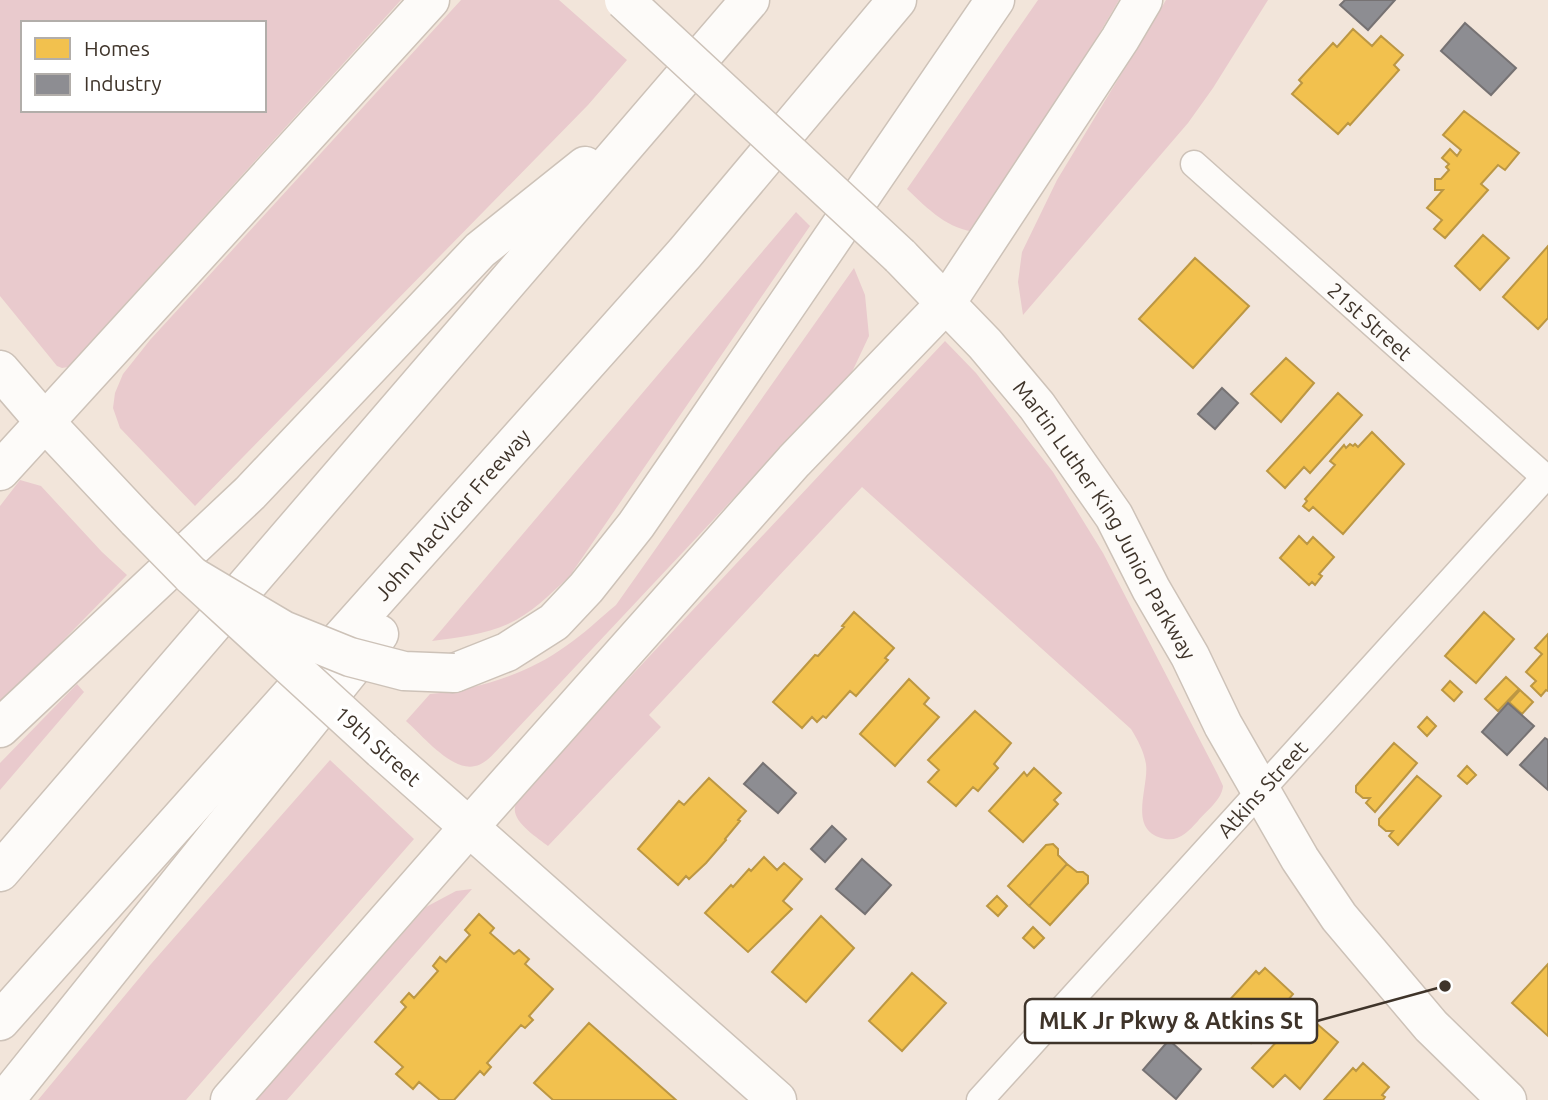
<svg xmlns="http://www.w3.org/2000/svg" width="1548" height="1100" viewBox="0 0 1548 1100" font-family="Ubuntu,sans-serif">
<rect width="100%" height="100%" fill="#f2e5da"/>
<path fill="#e9cacd" fill-rule="evenodd" d="M0,0H401L68,367L62,368L57,366L0,296ZM23,23H264V110H23Z
M461,0H559L627,60L588,105L195,506L120,428L113,408L115,393L123,374L150,340Z
M1038,0H1119L1052,114L978,232C948,230 928,209 907,189Z
M1166,0H1268L1213,88L1188,123L1023,315L1018,282L1022,252L1057,180Z
M796,212L810,226L569,577C550,594 531,614 508,624C486,634 456,638 432,641Z
M854,268L865,295L869,336L852,372L502,745C494,753 486,764 475,766C452,772 422,735 406,721L430,694C476,690 528,674 566,646C584,634 600,618 616,605Z
M945,341L976,373L1053,472L1103,553L1218,775L1223,786C1222,800 1206,811 1198,821C1187,833 1178,843 1161,838C1128,828 1149,788 1146,764C1144,752 1138,740 1131,729L862,487L649,715L661,727L548,846C538,838 512,822 515,807C516,800 523,793 527,787Z
M20,480L41,486L102,552L127,575L0,705V506Z
M77,684L84,692L0,790V763Z
M330,760L414,839L186,1100H38L151,964Z
M472,889L287,1100H256L426,907L456,891Z"/>
<path fill="#f2c14e" stroke="#bc9743" stroke-width="2" d="M1353,29L1372,46L1381,36L1403,55L1394,65L1399,70L1350,125L1348,123L1338,134L1292,94L1302,83L1299,80L1333,43L1337,47Z
M1464,111L1519,153L1505,170L1498,165L1481,184L1488,190L1445,238L1434,229L1442,220L1427,208L1443,190H1435V179H1441L1449,170L1446,167L1449,164L1442,158L1450,149L1457,156L1461,150L1443,135Z
M1483,235L1509,258L1480,290L1455,266Z
M1548,246V318L1538,329L1503,297Z
M1195,258L1249,306L1193,368L1139,319Z
M1286,358L1314,383L1281,422L1251,394Z
M1338,393L1362,415L1310,473L1304,467L1285,488L1267,471Z
M1372,432L1404,464L1343,534L1313,507L1309,511L1303,506L1307,501L1305,499L1335,465L1330,461L1344,445L1346,448L1350,444L1353,446L1355,444L1358,447Z
M1299,536L1307,544L1313,537L1334,557L1319,574L1322,576L1315,585L1312,582L1309,585L1280,558Z
M854,612L894,648L885,658L888,660L856,696L850,691L826,718L823,716L817,722L812,717L802,728L773,702L815,655L818,656L844,627L842,626Z
M1484,612L1514,639L1476,683L1445,656Z
M1548,634V691L1546,690L1541,696L1531,686L1536,681L1526,672L1542,654L1535,648Z
M1506,677L1519,689L1498,711L1485,699Z
M909,679L929,698L924,704L939,717L895,766L860,734Z
M1450,681L1462,692L1454,701L1442,690Z
M1520,690L1533,702L1522,714L1509,702Z
M975,711L1011,743L994,764L998,768L978,791L973,787L956,806L928,782L939,770L928,760Z
M1427,717L1436,726L1427,736L1418,727Z
M1394,743L1417,763L1375,812L1366,803L1370,798H1363L1356,792V786Z
M1467,766L1476,775L1467,784L1458,776Z
M1034,768L1061,793L1054,800L1058,804L1023,842L989,811L1024,772L1027,776Z
M1417,776L1441,796L1398,845L1389,836L1393,831H1386L1379,825V819Z
M709,778L746,811L738,820L740,821L725,839L726,840L706,863L689,879L686,876L678,885L638,849L679,801L684,805Z
M1053,844L1058,849V855L1067,864L1029,906L1008,886L1046,845Z
M764,857L777,870L784,863L802,879L783,901L792,909L748,952L705,913L731,885L733,887L749,869L751,871Z
M1067,864L1077,872H1083L1088,876V883L1050,925L1029,906Z
M997,896L1007,906L998,916L987,906Z
M479,914L494,928L490,933L514,954L519,950L529,959L525,964L553,989L529,1016L533,1020L525,1028L521,1025L487,1063L491,1067L484,1075L480,1071L454,1100H440L419,1082L413,1089L396,1074L403,1067L375,1042L406,1007L401,1002L409,993L414,998L438,971L433,966L440,957L446,962L470,935L465,930Z
M821,916L854,948L806,1002L772,972Z
M1033,927L1044,938L1034,948L1023,938Z
M1548,964V1036L1512,1003Z
M1265,968L1293,994L1288,1000L1292,1003L1260,1038L1257,1036L1251,1043L1238,1032L1232,1039L1213,1022L1224,1006L1256,971L1259,974Z
M912,973L946,1003L902,1051L869,1021Z
M1309,1017L1338,1042L1300,1089L1285,1075L1273,1087L1252,1068L1298,1019L1303,1024Z
M589,1023L676,1100H553L534,1083Z
M1363,1063L1389,1087L1382,1095L1385,1097L1383,1100H1324L1353,1068L1356,1071Z"/>
<path fill="#8d8d92" stroke="#767273" stroke-width="2" d="M1345,0H1395L1368,30L1340,5Z
M1465,23L1516,68L1491,95L1441,51Z
M1222,388L1238,403L1215,429L1198,414Z
M1508,703L1534,726L1507,755L1482,732Z
M1545,738L1548,740V790L1520,765Z
M763,763L796,793L778,813L744,784Z
M832,826L846,839L825,862L811,849Z
M862,859L891,885L865,914L836,889Z
M1169,1040L1201,1069L1176,1099L1143,1070Z"/>
<g fill="none" stroke-linecap="round" stroke-linejoin="round">
<g stroke="#cdc2b8" stroke-width="29">
<g id="minor">
<path id="s1" d="M1194,164L1548,480"/>
<path id="s2" d="M980,1100L1545,477"/>
</g>
</g>
<g stroke="#cdc2b8" stroke-width="41">
<g id="primary">
<path id="s3" d="M900,256L985,344L1037,406L1114,516L1151,589L1190,656L1223,725L1300,859L1339,917L1431,1026L1507,1100"/>
<path d="M0,370L44,421L137,520"/>
<path d="M382,750L777,1100"/>
</g>
</g>
<g stroke="#cdc2b8" stroke-width="41">
<g id="motorway">
<path d="M0,471L430,0"/>
<path d="M454,673L507,652L554,622L586,588L636,525L685,454L995,0"/>
<path d="M0,728L250,493L480,250L585,166"/>
<path d="M0,872L750,0"/>
<path id="s4" d="M0,1021L685,253L897,0"/>
<path d="M5,1100L379,634"/>
<path d="M230,1100L469,827L794,461L946,303L1120,39L1143,0"/>
</g>
</g>
<use href="#minor" stroke="#fdfbf9" stroke-width="26"/>
<use href="#primary" stroke="#fdfbf9" stroke-width="38"/>
<use href="#motorway" stroke="#fdfbf9" stroke-width="38"/>
<g stroke="#cdc2b8" stroke-width="41" stroke-linecap="butt">
<path id="primary-bridge" d="M624,0L900,256
M137,520L192,576L382,750"/>
</g>
<g stroke="#cdc2b8" stroke-width="41" stroke-linecap="butt">
<path id="motorway-bridge" d="M192,576L283,630L350,657L404,671L454,673"/>
</g>
<use href="#primary-bridge" stroke="#fdfbf9" stroke-width="38"/>
<use href="#motorway-bridge" stroke="#fdfbf9" stroke-width="38"/>
</g>
<g text-anchor="middle" dominant-baseline="central" stroke-width="7" stroke-linejoin="round" paint-order="stroke">
<g font-size="21" fill="#3f342a" stroke="#fff">
<text stroke="none"><textPath href="#s1" startOffset="236">21st Street</textPath></text>
<text stroke="none"><textPath href="#s4" startOffset="679">John MacVicar Freeway</textPath></text>
<text stroke="none"><textPath href="#s3" startOffset="336">Martin Luther King Junior Parkway</textPath></text>
<text transform="translate(378 746) rotate(42)">19th Street</text>
<text stroke="none"><textPath href="#s2" startOffset="420">Atkins Street</textPath></text>
</g>
</g>
<path fill="none" stroke="#3f342a" stroke-width="2.5" d="M1445 986L1317 1021"/>
<circle fill="#3f342a" stroke="#fff" stroke-width="2.5" cx="1445" cy="986" r="7"/>
<rect fill="#fff" stroke="#3f342a" stroke-width="2.5" x="1025" y="999" width="292" height="44" rx="7"/>
<g font-size="23" text-anchor="middle" font-weight="bold" fill="#3f342a">
<text x="1171" y="1029">MLK Jr Pkwy &amp; Atkins St</text>
</g>
<rect x="21" y="21" width="245" height="91" fill="#ffffff" stroke="#b2aeaa" stroke-width="2"/>
<rect x="35" y="38" width="35" height="21" fill="#f2c14e" stroke="#b2aeaa" stroke-width="2"/>
<text x="84" y="56" font-size="21" fill="#3f342a">Homes</text>
<rect x="35" y="74" width="35" height="21" fill="#8d8d92" stroke="#b2aeaa" stroke-width="2"/>
<text x="84" y="91" font-size="21" fill="#3f342a">Industry</text>
</svg>
